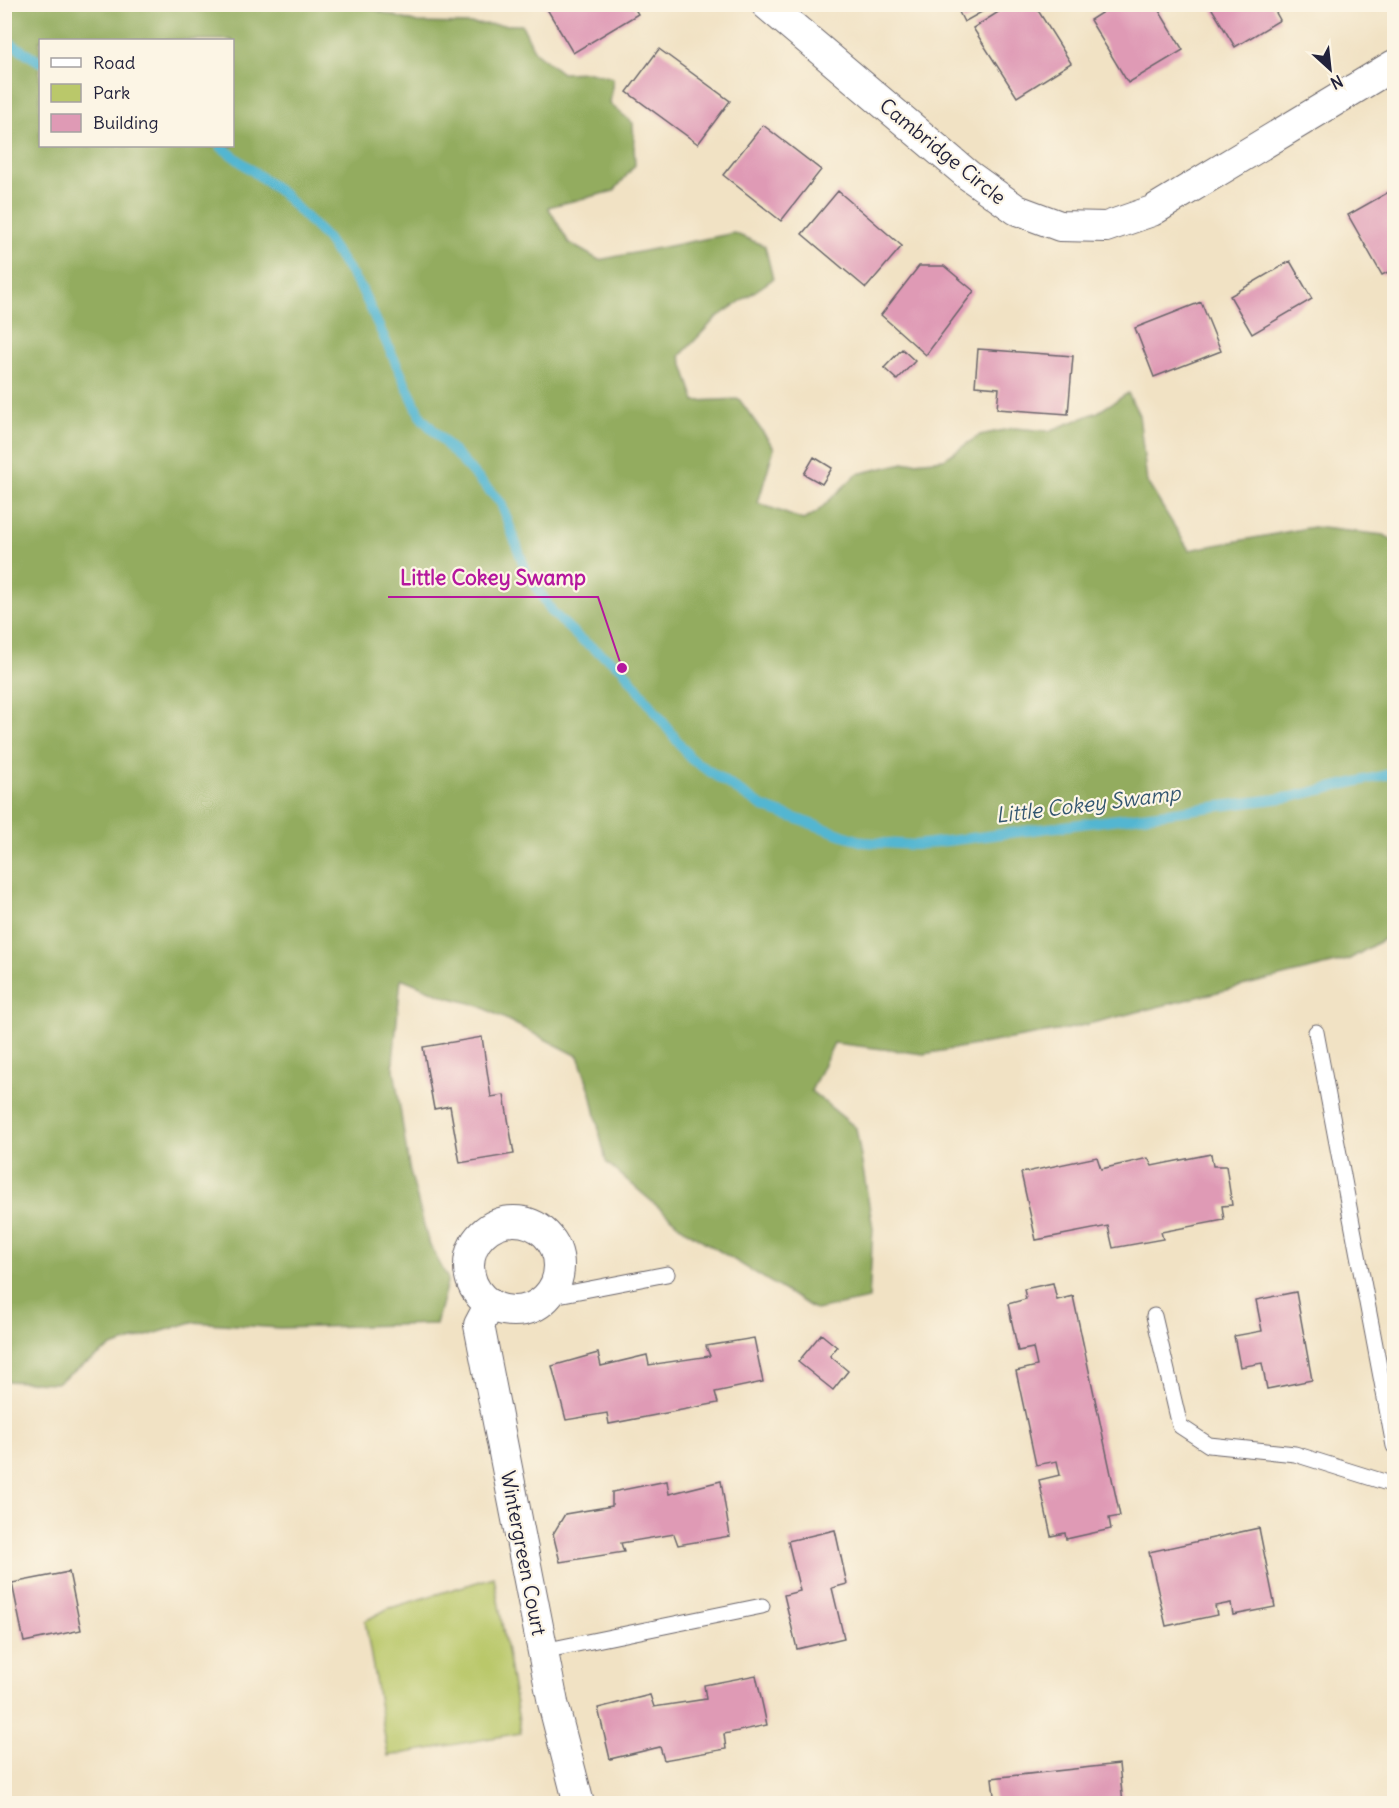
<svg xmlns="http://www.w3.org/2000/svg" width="1399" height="1808" viewBox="0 0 1399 1808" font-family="Delius,sans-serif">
<rect width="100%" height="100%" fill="#fcf5e5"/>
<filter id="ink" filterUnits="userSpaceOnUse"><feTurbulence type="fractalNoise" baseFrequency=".0167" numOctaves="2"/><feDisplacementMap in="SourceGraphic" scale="12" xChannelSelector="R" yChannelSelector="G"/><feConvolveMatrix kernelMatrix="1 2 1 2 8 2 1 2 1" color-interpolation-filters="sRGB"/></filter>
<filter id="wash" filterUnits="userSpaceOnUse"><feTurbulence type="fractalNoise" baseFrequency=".008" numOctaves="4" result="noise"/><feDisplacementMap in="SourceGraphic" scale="24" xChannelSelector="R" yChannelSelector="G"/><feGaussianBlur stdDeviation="1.35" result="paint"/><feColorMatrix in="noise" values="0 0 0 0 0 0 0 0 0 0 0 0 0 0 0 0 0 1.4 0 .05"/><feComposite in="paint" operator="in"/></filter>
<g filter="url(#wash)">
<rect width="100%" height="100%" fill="#f1e2c4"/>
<path fill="#bac86a" stroke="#6e7552" stroke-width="1.5" d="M494,1577L521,1733L388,1756L365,1621L387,1609Z"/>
<path fill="#93ac5e" stroke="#5a674c" stroke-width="1.5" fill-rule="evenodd" d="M5,4H356L417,23L522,25L535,52L562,73L590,72L613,78L610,104L633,123L635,165L614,191L548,207L569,243L599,260L734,233L765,246L773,279L716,318L680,356L695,401L739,399L774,448L758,503L803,520L816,513L857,474L904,463L944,459L980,435L1014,428L1049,431L1098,412L1128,393L1139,415L1147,482L1189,550L1313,527L1384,535L1394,541V933L1348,960L1068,1029L924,1054L834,1043L811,1091L856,1128L873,1228L869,1299L816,1310L685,1230L606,1162L591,1093L578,1056L478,1005L447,997L401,978L393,1062L409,1167L428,1241L448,1279L436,1324L279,1328L192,1322L111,1347L56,1383L5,1381ZM40,40H232V146H40Z"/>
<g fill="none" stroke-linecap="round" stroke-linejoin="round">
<path stroke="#52b6d1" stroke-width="10" d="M4,39L40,62
M220,146L283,194L326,238L362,290L421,417L501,503L526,571L553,613L580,639L622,668L691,759L763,807L863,842L916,845L1291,797L1394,773"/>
</g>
<g id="blocks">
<path fill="#df9ab5" d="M544,4H632L638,14L573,53Z
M955,4H996L964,22Z
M1011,4H1034L1071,63L1017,97L973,28Z
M1115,4H1155L1183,50L1128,83L1090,20Z
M1209,4H1271L1280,20L1235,47Z
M659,49L730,101L698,144L627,92Z
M763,125L821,170L781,221L723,175Z
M1394,189V269L1382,275L1348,215Z
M838,191L902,246L866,288L802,234Z
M1290,261L1312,299L1252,334L1230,296Z
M919,266H944L974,291L926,355L881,315Z
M1201,302L1221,351L1154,377L1135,328Z
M902,349L915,361L897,380L884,368Z
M978,349L1073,356L1068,414L997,409L999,388L975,386Z
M814,457L832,468L822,484L804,474Z
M482,1037L491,1097L504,1095L514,1154L460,1163L450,1106L434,1109L423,1047Z
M1211,1154L1213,1166H1226L1232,1205L1222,1206L1224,1220L1161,1232L1163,1239L1113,1248L1108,1226L1036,1240L1021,1173L1097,1157L1101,1169L1148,1158L1152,1166Z
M1053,1283L1057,1300L1073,1296L1120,1516L1109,1518L1111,1529L1066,1539L1065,1533L1051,1536L1039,1480L1060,1475L1057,1461L1036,1465L1016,1371L1037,1366L1033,1348L1018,1351L1008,1304L1026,1299L1024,1289Z
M1296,1292L1312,1380L1267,1389L1262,1363L1240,1367L1234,1336L1262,1331L1256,1300Z
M821,1334L837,1347L830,1356L848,1371L833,1390L798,1362Z
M754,1338L763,1382L715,1392L718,1403L609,1424L607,1413L566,1420L552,1366L598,1353L601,1366L647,1355L649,1365L710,1356L706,1346Z
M667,1481L669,1494L721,1481L730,1536L678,1545L674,1534L621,1543L624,1552L560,1562L553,1534L565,1514L612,1506V1492Z
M1259,1528L1275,1607L1233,1615L1231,1603L1215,1606L1217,1615L1166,1626L1149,1552Z
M835,1530L847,1584L832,1588L844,1638L797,1649L784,1595L800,1591L788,1541Z
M69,1572L81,1630L24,1642L12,1583Z
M756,1675L767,1725L724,1734L726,1749L664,1760L660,1747L610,1759L598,1708L650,1695L654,1707L706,1699L704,1685Z
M1119,1764L1123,1804H995L992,1778Z"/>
</g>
</g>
<g filter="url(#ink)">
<use href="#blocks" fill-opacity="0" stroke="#6a656b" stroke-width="1.5"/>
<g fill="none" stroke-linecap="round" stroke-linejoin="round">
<g stroke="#6a656b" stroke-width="17">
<path id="lane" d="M1316,1032L1394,1446
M548,1297L667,1274
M1154,1316L1180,1426L1209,1445L1295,1454L1394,1485
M543,1651L762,1606"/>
</g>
<g stroke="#6a656b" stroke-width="32">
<path id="street" d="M766,4L968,175L1017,210L1060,226L1106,227L1152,211L1394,65
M469 1266a45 45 0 1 1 90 0a45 45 0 1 1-90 0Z
M490,1304L479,1325L553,1703L579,1804"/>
</g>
<use href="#lane" stroke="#fff" stroke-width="15"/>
<use href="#street" stroke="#fff" stroke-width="30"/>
</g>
</g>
<g text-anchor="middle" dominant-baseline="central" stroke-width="4.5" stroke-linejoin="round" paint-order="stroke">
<g font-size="20" fill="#22223b" stroke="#fcf5e5">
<text transform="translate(943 151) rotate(39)">Cambridge Circle</text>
<text transform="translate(524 1553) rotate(79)">Wintergreen Court</text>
</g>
<g font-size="21" font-style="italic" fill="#335670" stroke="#fcf5e5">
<text transform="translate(1088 804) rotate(-7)">Little Cokey Swamp</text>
</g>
</g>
<path fill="none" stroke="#b5179e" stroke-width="2" d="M622 668L598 597H388"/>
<circle fill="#b5179e" stroke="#fcf5e5" stroke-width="2" cx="622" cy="668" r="6"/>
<g font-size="21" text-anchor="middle" font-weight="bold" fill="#b5179e" stroke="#fcf5e5" stroke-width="4.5" stroke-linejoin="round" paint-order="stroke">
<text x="493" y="585">Little Cokey Swamp</text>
</g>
<rect width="1399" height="1808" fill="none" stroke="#fcf5e5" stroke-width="24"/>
<rect x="39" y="39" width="195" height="108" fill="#fcf5e5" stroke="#a5a1a1" stroke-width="1.5"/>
<rect x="51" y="58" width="30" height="9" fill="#ffffff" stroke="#a5a1a1" stroke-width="1.5"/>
<text x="93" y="69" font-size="18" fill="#22223b">Road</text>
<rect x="51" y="84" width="30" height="18" fill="#bac86a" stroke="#a5a1a1" stroke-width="1.5"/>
<text x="93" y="99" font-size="18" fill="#22223b">Park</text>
<rect x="51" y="114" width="30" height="18" fill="#df9ab5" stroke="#a5a1a1" stroke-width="1.5"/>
<text x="93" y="129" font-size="18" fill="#22223b">Building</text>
<g transform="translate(1330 69) rotate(153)" stroke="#fcf5e5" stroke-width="4.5" paint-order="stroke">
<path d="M0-4.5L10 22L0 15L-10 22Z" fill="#22223b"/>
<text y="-9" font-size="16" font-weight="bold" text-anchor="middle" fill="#22223b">N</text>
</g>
</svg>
